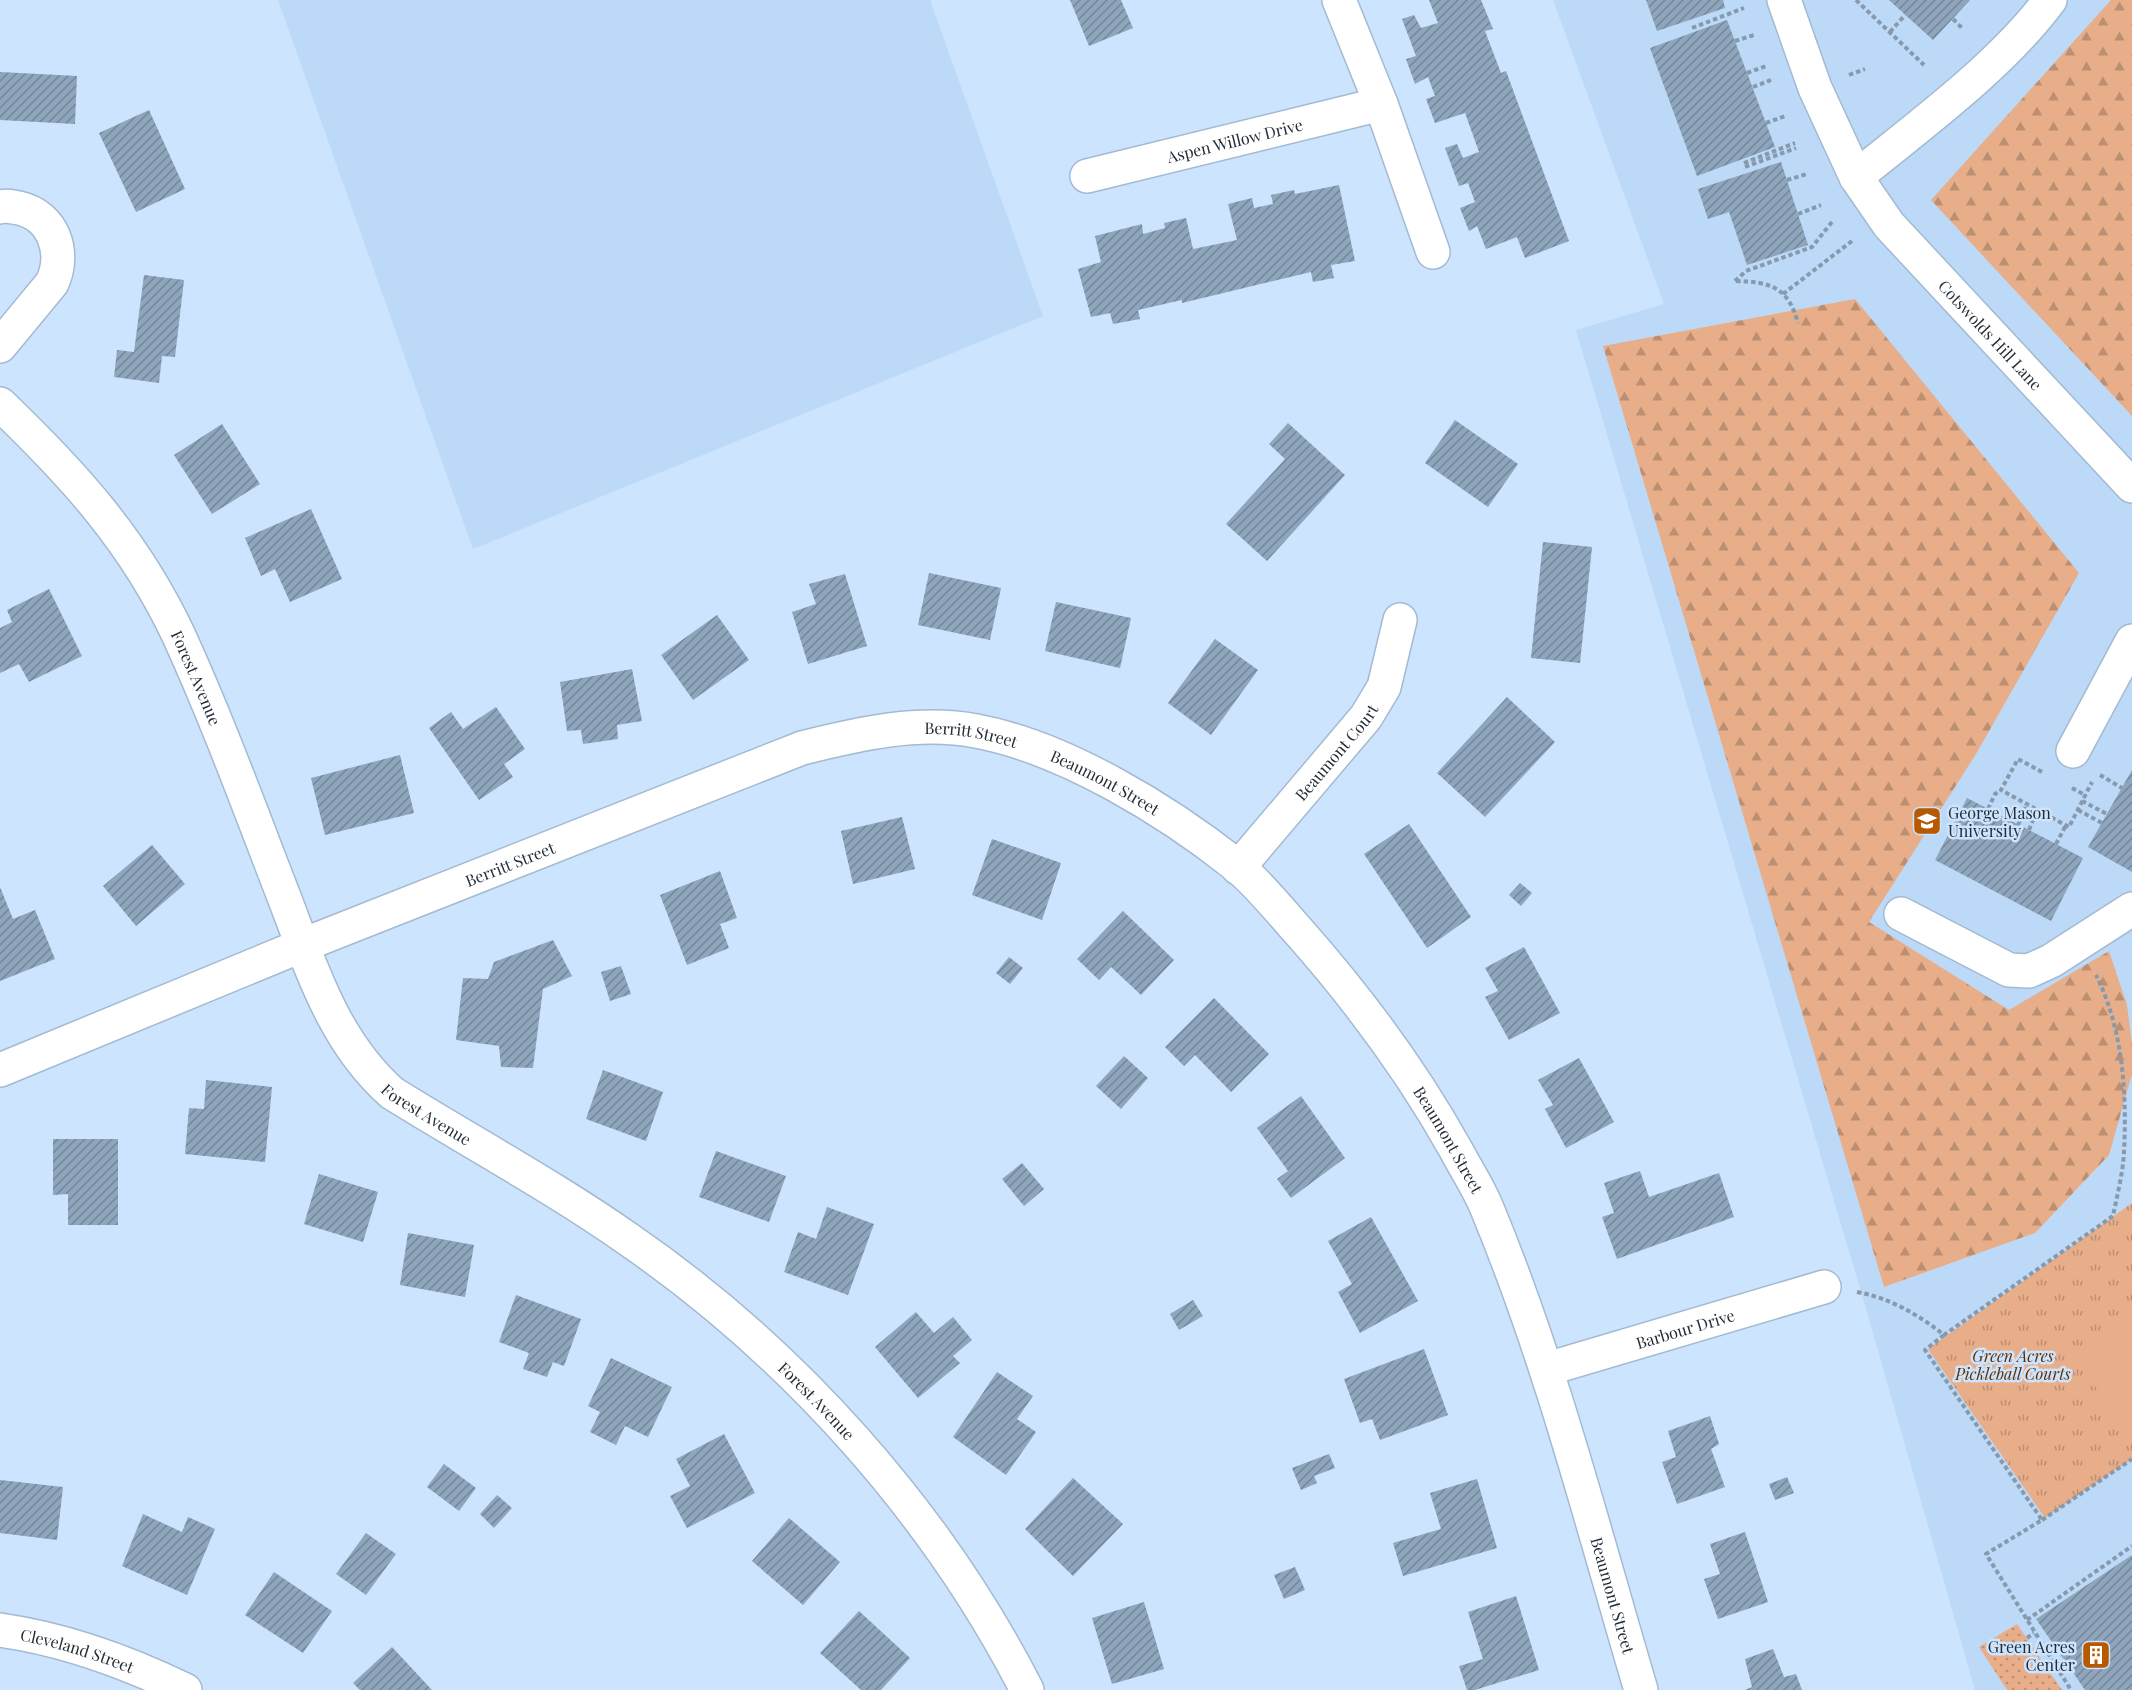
<svg xmlns="http://www.w3.org/2000/svg" width="2132" height="1690" viewBox="0 0 2132 1690" font-family="'Playfair Display',serif">
<defs>
<pattern id="grass-tufts" width="24" height="20" patternUnits="userSpaceOnUse" patternTransform="scale(1.5)"><rect width="24" height="20" fill="#e8ae8a"/><path d="M3 7l-1-3M5 7V3M7 7l1-3M15 17l-1-3M17 17v-4M19 17l1-3" fill="none" stroke="#bc8e72"/></pattern>
<pattern id="forest-firs" width="22" height="20" patternUnits="userSpaceOnUse" patternTransform="scale(1.5)"><rect width="22" height="20" fill="#e8ae8a"/><path d="M5 1l3.5 6h-7zM16 11l3.5 6h-7z" fill="#bc8e72"/></pattern>
<pattern id="garden-dots" width="8" height="8" patternUnits="userSpaceOnUse" patternTransform="scale(1.5)"><rect width="8" height="8" fill="#e8ae8a"/><path d="M2 2h.1M6 6h.1" fill="none" stroke="#bc8e72" stroke-width="1.8" stroke-linecap="round"/></pattern>
<pattern id="building-hatch" width="6" height="6" patternUnits="userSpaceOnUse" patternTransform="scale(1.5)"><rect width="6" height="6" fill="#8ea5bc"/><path d="M-1 1l2-2M0 6l6-6M5 7l2-2" fill="none" stroke="#74879a"/></pattern>
</defs>
<rect width="100%" height="100%" fill="#cce4fd"/>
<path fill="#bcd9f8" d="M278,0H930L1043,316L473,549Z
M1553,0H2132V1690H1975L1867,1312L1576,330L1664,304Z"/>
<path fill="url(#grass-tufts)" d="M2132,1203V1312L2073,1353L2132,1439V1459L2045,1518L1928,1349Z"/>
<path fill="url(#forest-firs)" d="M2111,0H2132V416L1931,200Z
M1855,299L2079,573L1976,754L1869,922L2009,1010L2109,951L2127,1005L2132,1043V1074L2109,1155L2035,1233L1884,1287L1603,346Z"/>
<path fill="url(#garden-dots)" d="M2017,1624L2062,1690H2007L1979,1647Z"/>
<path fill="#e8ae8a" d="M2132,1312V1439L2072,1353Z"/>
<path fill="url(#building-hatch)" d="M1070,0H1121L1133,28L1089,46Z
M1429,0H1481L1493,29L1485,31L1501,73L1506,71L1569,241L1525,258L1517,237L1486,249L1477,226L1469,231L1460,208L1475,202L1468,183L1459,186L1445,148L1457,144L1463,158L1479,152L1465,113L1435,123L1426,99L1435,96L1428,77L1415,84L1406,59L1416,56L1402,19L1414,15L1421,28L1438,23Z
M1646,0H1723L1725,8L1657,31Z
M1889,0H1970L1933,40Z
M1727,20L1775,147L1697,176L1650,48Z
M0,72L77,76L75,124L0,120Z
M149,110L185,189L136,212L99,133Z
M1781,162L1808,245L1747,265L1729,212L1708,219L1698,189Z
M1339,185L1355,261L1331,265L1334,278L1313,282L1311,272L1182,303V300L1138,310L1140,319L1113,324L1110,313L1091,317L1078,269L1101,262L1095,236L1142,224L1143,234L1165,228L1164,223L1186,218L1193,249L1237,240L1228,204L1252,198L1254,208L1273,204L1271,195L1294,190L1295,194Z
M144,275L184,280L175,357L162,356L159,383L114,377L117,350L134,352Z
M1455,420L1518,464L1488,507L1425,463Z
M1288,423L1345,475L1267,561L1226,524L1285,459L1269,444Z
M222,424L260,484L212,514L174,455Z
M311,509L342,579L290,602L275,569L261,576L245,538Z
M1543,542L1592,547L1580,663L1531,658Z
M929,573L1001,588L990,640L918,625Z
M845,574L867,646L808,664L792,612L816,604L809,584Z
M49,589L82,656L29,682L19,664L0,673V628L12,622L7,610Z
M1056,602L1131,618L1120,668L1045,651Z
M717,615L749,660L693,700L661,655Z
M1215,639L1258,670L1211,735L1168,703Z
M632,669L642,721L617,725L618,739L583,744L581,730L567,731L560,682Z
M1507,697L1555,742L1485,817L1437,773Z
M496,707L525,749L504,764L513,777L479,800L429,728L451,712L463,729Z
M400,755L414,813L325,835L311,778Z
M2132,770V872L2088,847Z
M1967,798L2083,858L2051,921L1935,860Z
M902,817L915,869L853,884L841,831Z
M1409,824L1471,917L1427,948L1364,854Z
M992,839L1061,863L1042,920L972,895Z
M152,845L185,884L136,926L103,886Z
M720,871L737,918L720,924L729,948L687,965L660,895Z
M1520,883L1532,893L1521,906L1509,895Z
M0,887L13,919L35,910L55,959L0,981Z
M1123,911L1174,960L1141,995L1111,967L1099,980L1077,959Z
M553,940L572,976L543,989L533,1068L501,1067L499,1046L456,1040L463,978L488,979L494,962Z
M1524,947L1560,1013L1509,1040L1485,997L1498,991L1485,968Z
M1009,957L1023,968L1010,984L996,973Z
M621,966L631,994L610,1001L601,972Z
M1214,998L1269,1054L1231,1092L1195,1055L1184,1066L1165,1047Z
M1124,1056L1148,1078L1121,1109L1096,1086Z
M1579,1058L1614,1122L1566,1148L1545,1109L1553,1105L1538,1080Z
M603,1070L663,1092L646,1141L586,1119Z
M206,1080L272,1087L265,1162L185,1154L189,1108L204,1109Z
M1301,1096L1345,1158L1291,1198L1277,1179L1288,1171L1257,1128Z
M53,1139H118V1225H68V1194L53,1195Z
M716,1151L786,1176L769,1222L699,1197Z
M1022,1163L1044,1189L1024,1206L1002,1179Z
M1640,1171L1649,1197L1719,1173L1734,1217L1617,1259L1602,1217L1614,1213L1604,1183Z
M319,1174L378,1192L363,1242L304,1224Z
M827,1207L874,1224L848,1295L784,1272L798,1232L816,1239Z
M1371,1217L1418,1301L1360,1333L1338,1292L1352,1284L1328,1241Z
M408,1233L474,1245L465,1297L400,1285Z
M516,1295L581,1319L564,1366L553,1362L547,1377L523,1369L529,1353L499,1342Z
M1193,1300L1203,1316L1179,1330L1170,1314Z
M916,1312L934,1333L953,1317L972,1340L953,1356L960,1363L918,1398L875,1347Z
M1424,1349L1448,1415L1380,1440L1372,1419L1360,1423L1344,1379Z
M611,1358L672,1387L648,1437L625,1426L616,1445L590,1432L600,1412L588,1406Z
M997,1372L1033,1396L1017,1419L1036,1432L1006,1475L953,1437Z
M1710,1416L1719,1444L1711,1449L1725,1487L1677,1504L1662,1462L1676,1457L1668,1431Z
M724,1434L755,1493L687,1528L670,1496L690,1486L676,1459Z
M1329,1454L1335,1468L1314,1476L1317,1483L1301,1490L1292,1468Z
M444,1464L476,1488L459,1511L427,1487Z
M1787,1477L1794,1493L1775,1500L1769,1484Z
M1073,1478L1123,1524L1073,1576L1025,1529Z
M1477,1479L1497,1548L1403,1576L1393,1543L1441,1529L1430,1493Z
M0,1480L63,1487L57,1540L0,1533Z
M497,1495L512,1508L494,1528L480,1514Z
M143,1514L182,1532L188,1517L215,1529L187,1595L122,1566Z
M789,1518L840,1562L803,1605L752,1561Z
M1745,1532L1768,1602L1718,1619L1704,1579L1720,1574L1710,1544Z
M366,1533L396,1554L366,1595L336,1574Z
M2132,1555V1690H2085L2036,1619Z
M1295,1567L1305,1590L1284,1599L1274,1575Z
M274,1572L332,1611L303,1653L245,1615Z
M1516,1596L1539,1670L1475,1690H1467L1459,1666L1483,1659L1468,1612Z
M1144,1602L1164,1669L1112,1684L1092,1618Z
M859,1611L910,1658L881,1690H861L820,1653Z
M392,1647L432,1690H360L353,1683Z
M1773,1649L1784,1677L1796,1674L1802,1690H1745L1752,1687L1745,1659Z"/>
<g fill="none" stroke-linecap="round" stroke-linejoin="round">
<g stroke="#a3bad2" stroke-width="36">
<g id="minor">
<path d="M1339,0L1381,104L1433,252"/>
<path id="s1" d="M1784,0L1815,88L1856,177L1889,225L2132,486"/>
<path id="s2" d="M1087,176L1381,104"/>
<path d="M1856,177C1920,125 2001,66 2050,0"/>
<path d="M0,207C7,205 12,207 19,208C54,216 66,253 52,283L0,346"/>
<path id="s3" d="M0,404C74,475 135,542 179,636C216,717 247,801 279,884C309,960 330,1038 392,1093C469,1141 554,1187 628,1239C792,1352 936,1512 1027,1690"/>
<path d="M2073,751L2132,641"/>
<path id="s4" d="M1238,868L1366,717L1384,687L1400,620"/>
<path d="M1901,914L2009,970L2029,971L2051,961L2132,909"/>
<path id="s5" d="M0,1070L303,945L802,748C858,734 918,720 976,731C1064,747 1168,811 1237,866C1260,885 1280,911 1300,933C1360,1001 1412,1071 1456,1150C1466,1169 1478,1187 1486,1206C1551,1362 1593,1528 1641,1690"/>
<path id="s6" d="M1547,1369L1824,1287"/>
<path id="s7" d="M0,1630C64,1639 127,1662 185,1690"/>
</g>
</g>
<path stroke="#8799ac" stroke-width="4" stroke-dasharray="4.5 3" stroke-linecap="butt" d="M1856,0L1924,65
M1953,19L1963,29
M1692,28L1744,8
M1890,32L1905,15
M1735,41L1754,35
M1747,73L1766,66
M1849,75L1865,69
M1753,87L1771,80
M1766,123L1785,116
M1744,163L1795,143
M1745,167L1796,148
M1787,180L1807,174
M1798,214L1821,205
M1735,281L1746,271L1812,247L1832,222
M1736,281C1771,282 1788,287 1798,323
M1783,294L1852,241
M2042,772L2018,759L2001,790L2069,827L2092,782
M2100,775L2122,788
M2072,788L2085,795
M2082,801L2107,814
M1988,809L1995,794L2001,790
M2078,810L2102,823
M2018,825L2027,804
M2029,830L2037,810
M2056,844L2066,825
M1857,1292C1890,1298 1919,1315 1944,1335L2113,1216C2117,1196 2123,1173 2124,1152C2127,1093 2123,1029 2096,975
M1944,1335L1925,1350L2042,1520L1986,1554L2071,1690
M2042,1520L2132,1459
M2027,1620L2132,1546
M2027,1638L2034,1633"/>
<use href="#minor" stroke="#fff" stroke-width="33"/>
</g>
<defs>
<g id="university-square" transform="scale(1.5)"><rect x="-9" y="-9" width="18" height="18" rx="4" fill="#b65900" stroke="#cce4fd"/><path d="M0-5L7-2L0 1L-7-2ZM-4 1L0 2.5L4 1V4Q0 6-4 4Z" fill="#fff"/></g>
<g id="building-square" transform="scale(1.5)"><rect x="-9" y="-9" width="18" height="18" rx="4" fill="#b65900" stroke="#cce4fd"/><path d="M-4-6H4V6H1V3H-1V6H-4ZM-2.5-4.3h1.7v1.8h-1.7ZM.8-4.3h1.7v1.8H.8ZM-2.5-1h1.7V.8h-1.7ZM.8-1h1.7V.8H.8Z" fill="#fff"/></g>
</defs>
<g fill-rule="evenodd">
<use href="#university-square" x="1927" y="821"/>
<use href="#building-square" x="2096" y="1655"/>
</g>
<g text-anchor="middle" dominant-baseline="central" stroke-width="5" stroke-linejoin="round" paint-order="stroke">
<g font-size="16" fill="#242d37" stroke="#cce4fd">
<text stroke="none"><textPath href="#s2" startOffset="152">Aspen Willow Drive</textPath></text>
<text stroke="none"><textPath href="#s1" startOffset="399">Cotswolds Hill Lane</textPath></text>
<text stroke="none"><textPath href="#s3" startOffset="340">Forest Avenue</textPath></text>
<text stroke="none"><textPath href="#s5" startOffset="1036">Berritt Street</textPath></text>
<text stroke="none"><textPath href="#s4" startOffset="152">Beaumont Court</textPath></text>
<text stroke="none"><textPath href="#s5" startOffset="1180">Beaumont Street</textPath></text>
<text stroke="none"><textPath href="#s5" startOffset="550">Berritt Street</textPath></text>
<text stroke="none"><textPath href="#s3" startOffset="843">Forest Avenue</textPath></text>
<text stroke="none"><textPath href="#s5" startOffset="1684">Beaumont Street</textPath></text>
<text stroke="none"><textPath href="#s6" startOffset="144">Barbour Drive</textPath></text>
<text stroke="none"><textPath href="#s3" startOffset="1329">Forest Avenue</textPath></text>
<text stroke="none"><textPath href="#s5" startOffset="2170">Beaumont Street</textPath></text>
<text stroke="none"><textPath href="#s7" startOffset="80">Cleveland Street</textPath></text>
</g>
<g font-size="16" fill="#242d37" stroke="#cce4fd" text-anchor="start">
<text x="1948" y="812">George Mason<tspan x="1948" dy="18">University</tspan></text>
<text x="2075" y="1646" text-anchor="end">Green Acres<tspan x="2075" dy="18">Center</tspan></text>
</g>
<g font-size="16" font-style="italic" fill="#632e02" stroke="#cce4fd">
<text x="2013" y="1355">Green Acres<tspan x="2013" dy="18">Pickleball Courts</tspan></text>
</g>
</g>
</svg>
